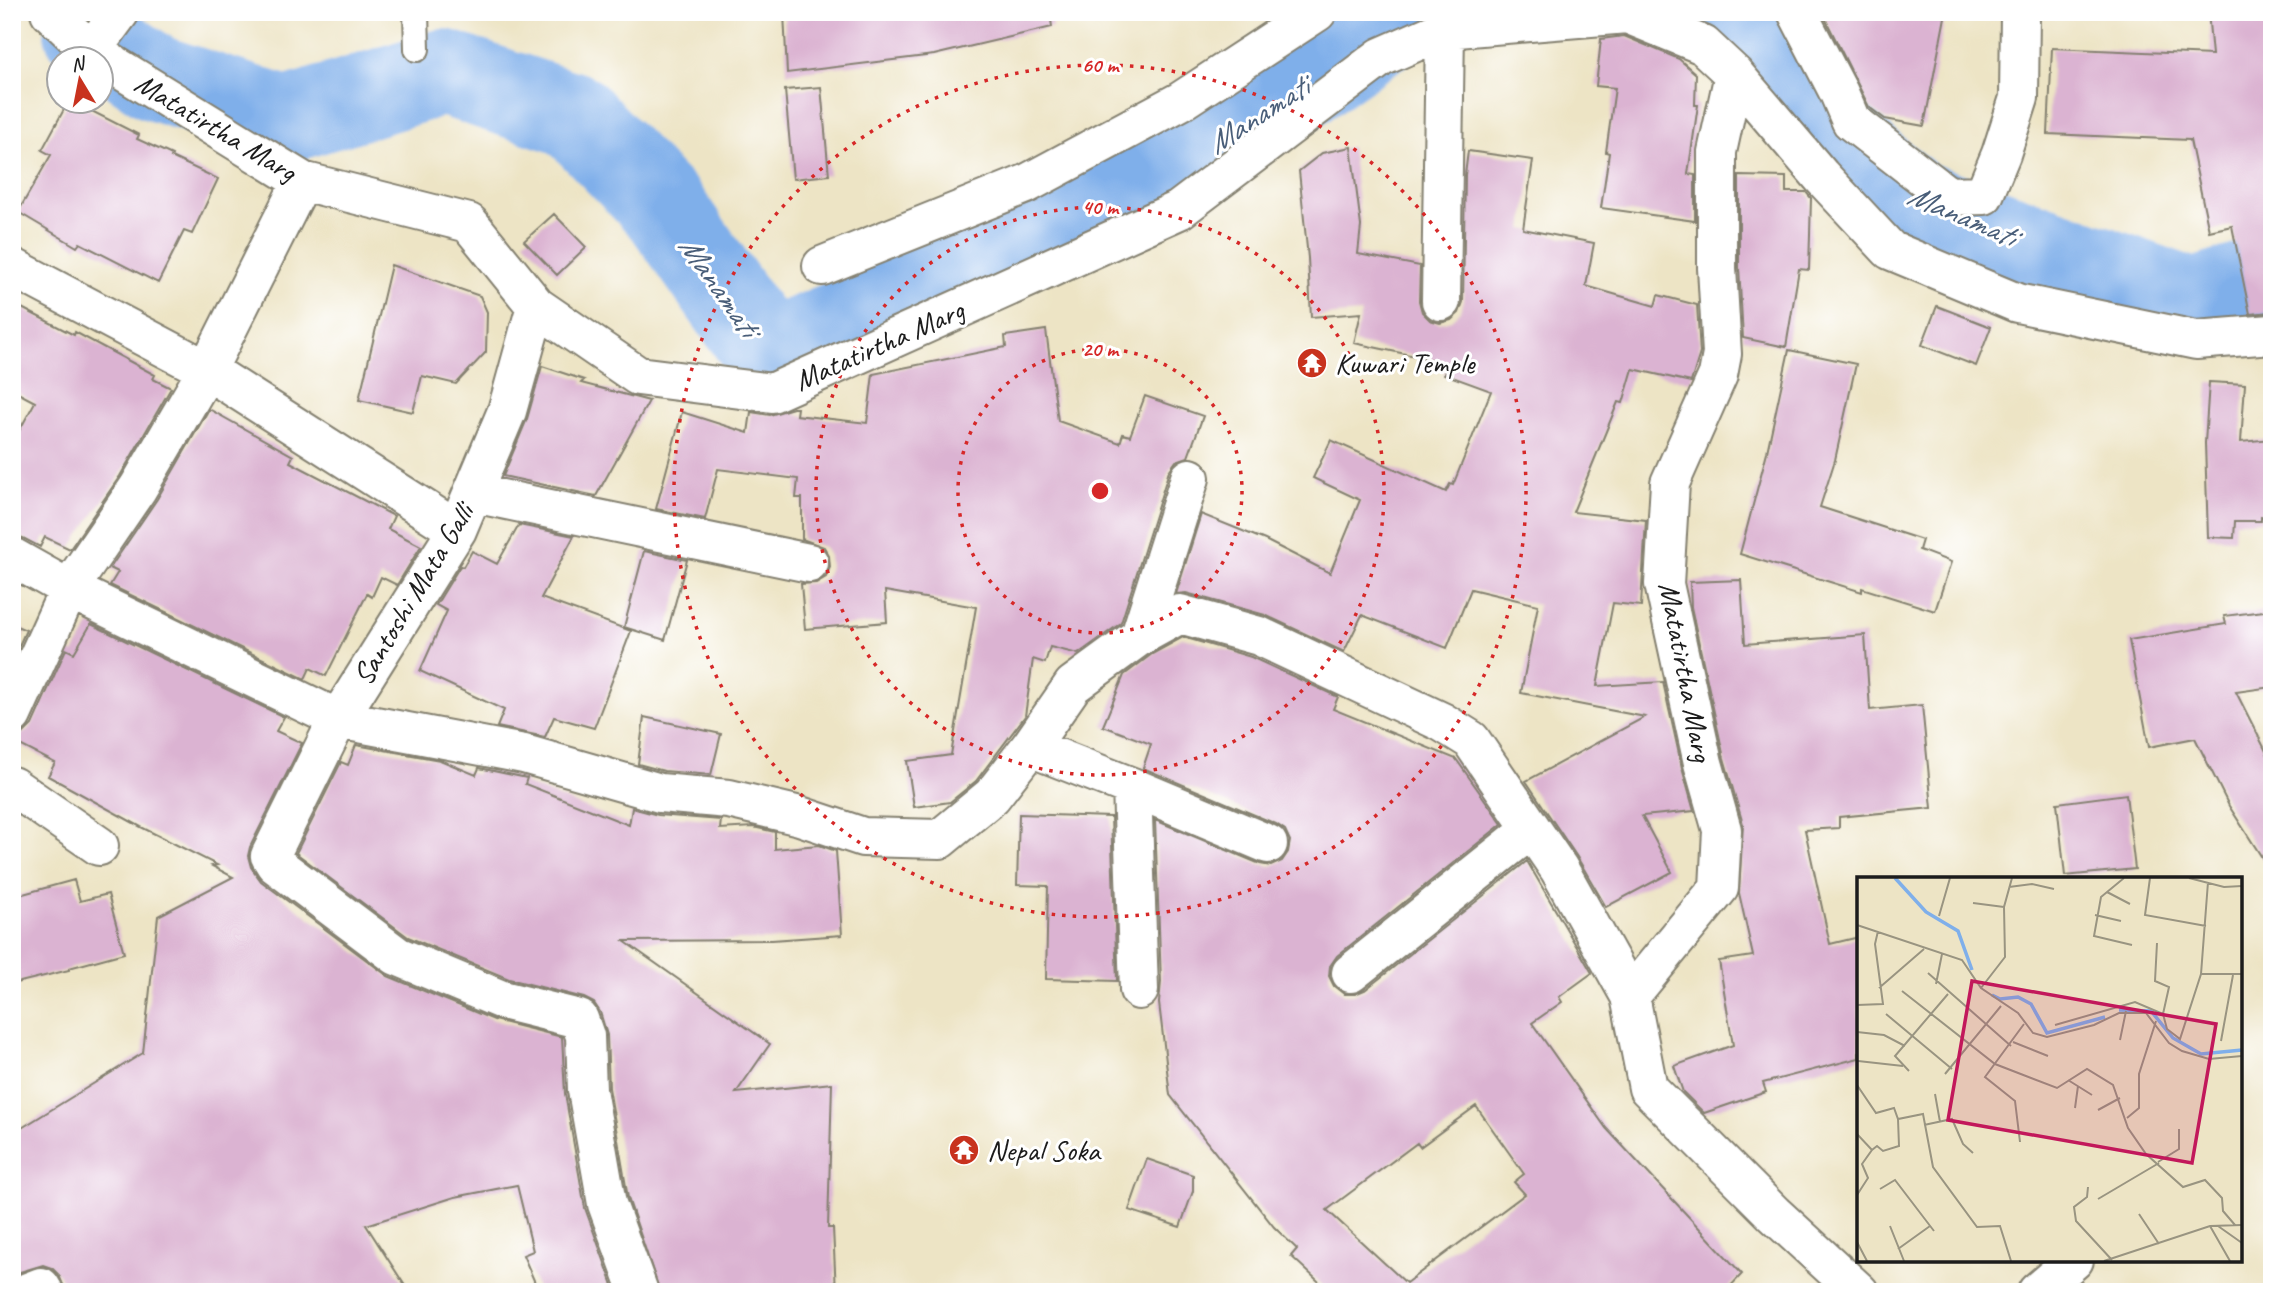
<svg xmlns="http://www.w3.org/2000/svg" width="2284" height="1304" viewBox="0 0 2284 1304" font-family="Caveat,sans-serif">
<rect width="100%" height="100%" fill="#fff"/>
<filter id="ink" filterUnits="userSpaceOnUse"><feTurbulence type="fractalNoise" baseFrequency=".0143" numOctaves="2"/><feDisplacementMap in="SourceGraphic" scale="14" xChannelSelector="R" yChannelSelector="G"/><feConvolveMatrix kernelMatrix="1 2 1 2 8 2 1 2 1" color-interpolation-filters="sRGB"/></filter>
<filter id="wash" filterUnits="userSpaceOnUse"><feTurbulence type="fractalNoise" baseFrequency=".00686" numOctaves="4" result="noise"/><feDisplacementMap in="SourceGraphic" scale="28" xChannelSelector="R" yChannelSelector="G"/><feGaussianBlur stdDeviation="1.57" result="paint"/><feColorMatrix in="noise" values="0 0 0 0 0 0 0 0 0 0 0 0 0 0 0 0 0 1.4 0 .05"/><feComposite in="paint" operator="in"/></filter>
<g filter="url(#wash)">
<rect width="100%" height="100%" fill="#ede4c5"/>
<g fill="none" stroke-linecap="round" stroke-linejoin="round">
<path stroke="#7fafea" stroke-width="86" d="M1711,12L1757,41L1834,135L1914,202L2193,302L2272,277
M87,32L156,78L287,120L443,72L573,115L665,210L766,354L997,257L1227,140L1401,17L1419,12"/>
</g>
<g id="blocks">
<path fill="#dbb3d2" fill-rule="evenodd" d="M805,12H1050L1052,27L934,55L787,73L784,13Z
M1822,12H1946L1924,126L1885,119L1869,107Z
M2208,12H2272V312L2250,314L2232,226L2209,231L2190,140L2048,134L2052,48L2212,55Z
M1624,36L1679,59L1696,74L1695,105H1698L1688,174L1695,175V221L1601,208L1609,153L1606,152L1615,88L1596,86L1601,39Z
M821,87L829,175L793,179L785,90Z
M68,102H74L139,135L137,139L172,155L171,157L218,179L192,234L184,231L158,283L80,243L77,247L18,212L51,155L42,150Z
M1351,147L1361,226L1358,254L1420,266L1419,301L1422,312L1430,320L1440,323L1451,320L1459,313L1463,302L1465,175L1468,151L1533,160L1523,229L1594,243L1586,286L1655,306L1658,295L1697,305L1700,353L1691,382L1633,369L1623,403L1618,402L1573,512L1646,520L1641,606L1613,603L1597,686L1663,682L1682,768L1694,811L1642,816L1672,872L1606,907L1577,857L1526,781L1645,717L1521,693L1538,605L1471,589L1447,648L1362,615L1344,652L1265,615L1186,593L1176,594L1201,514L1265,540L1330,573L1360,500L1313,478L1331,440L1446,492L1450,484L1453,485L1491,391L1444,374L1448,363L1354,343L1361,313L1311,317L1308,258L1299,171L1322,153Z
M1739,176L1786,177V192H1806L1811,198L1809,270L1799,269L1786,347L1743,338L1739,267Z
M554,214L586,247L557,275L524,241Z
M391,265L480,296L487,312L486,352L456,384L422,376L413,412L359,400Z
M12,303L74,335L75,332L155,375L153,379L171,388L120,476L70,549L45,537L40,547L23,538L12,535V444L35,402L12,390Z
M1937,306L1991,327L1976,366L1922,345Z
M1046,330L1058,421L1120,443L1123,434L1130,436L1145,396L1203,416L1188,457L1176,461L1169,471L1121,623L1078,654L1050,647L1045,663L1033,659L1025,716L976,781L950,802L914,807L907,761L951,755L976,607L885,591L887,622L805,629L801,584L816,583L826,577L830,567L829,556L824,547L802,539V498H796L798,479L718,469L705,519L656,509L682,412L748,433L751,412L770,415L793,408H797L796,415L867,423L873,374L1006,347L1005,336Z
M1789,350L1856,364L1835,460L1820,507L1922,540L1919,550L1951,562L1935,611L1862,588V592L1740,554L1767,452Z
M542,366L584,380L581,383L649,401L596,496L503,476L527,419Z
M2209,382L2245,384L2241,442L2272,439V516L2261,517V521H2235L2234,538L2208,537L2205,443Z
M209,409L293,456L290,462L394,516L388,529L421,546L397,585L381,577L372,597L367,594L326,676L310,668L305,679L110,585L118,572L110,568L157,499Z
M519,525L574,536L541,598L631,631L594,728L554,717L545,737L497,727L504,710L420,671L447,611L436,605L460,566L463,567L472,551L497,564Z
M644,551L687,560L665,640L624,627Z
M1741,580L1745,644L1865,635L1870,710L1922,705L1932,808L1839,817V828L1805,830L1830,944L1859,937V1058L1763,1083L1766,1092L1704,1113L1683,1092L1674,1066L1733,1045L1719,961L1753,956L1739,893L1743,824L1724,758L1691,607L1690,582Z
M2272,610V687L2236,692L2272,763V873L2229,806L2195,738L2149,747L2129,640L2226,624L2224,616Z
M12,624L26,630L12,661Z
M91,624L284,717L276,731L302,743L250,847L248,856L251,867L261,881L388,976L494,1020L562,1037L565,1094L585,1208L613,1285L598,1292H539L523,1255L533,1251L517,1185L455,1197L366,1225L409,1292H66L59,1275L52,1268L43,1265L20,1272L12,1277V1134L143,1053L158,916L233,877L212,866L217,865L141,827L48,776L55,763L12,741V737L24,733L32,725L66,649L74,653Z
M1183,637L1251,657L1338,697L1333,709L1456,759L1502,824L1337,956L1330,966L1329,976L1334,986L1344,994H1355L1365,990L1527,861L1592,973L1559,997L1562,1002L1532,1023L1606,1128L1742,1274L1725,1292H1330L1291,1256L1297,1249L1274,1227L1170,1095L1159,1003L1161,982L1155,820L1260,864L1271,866L1282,861L1288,852L1290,841L1285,830L1276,824L1143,768L1151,744L1103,726L1124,675L1152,654ZM1476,1106L1524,1174L1514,1182L1525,1194L1406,1283L1327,1210L1417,1143L1420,1147Z
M644,717L721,734L711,775L664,771L638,764Z
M356,745L440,760L476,775L479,768L527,778L525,784L629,825L632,808L658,815L721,820L720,829L753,827L775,832V849L819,845L836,851L842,935L772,940L624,941L770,1044L736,1093L832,1083L828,1228H833L836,1292H660L628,1198L609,1088L607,1035L600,1012L594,1003L584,998L509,979L408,937L296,853L341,762L348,765Z
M2126,794L2135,869L2065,876L2057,803Z
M1019,814L1111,817L1117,981L1046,979L1048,886L1017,885Z
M74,880L80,901L108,894L124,953L69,968V970L12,984V897Z
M1147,1159L1193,1175V1191L1180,1227L1129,1210Z"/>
</g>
</g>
<g filter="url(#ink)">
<use href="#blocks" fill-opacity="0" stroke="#848070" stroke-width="2"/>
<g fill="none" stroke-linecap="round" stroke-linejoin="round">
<g stroke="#848070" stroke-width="28">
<path id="service" d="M416,12L417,49"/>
</g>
<g stroke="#848070" stroke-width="42">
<path id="minor" d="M50,12L91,51L302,181L469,223L536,306L638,376L772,393L1179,210L1381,57L1445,29L1627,14L1703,45L1734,74L1821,176L1890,250L2017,303L2196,340L2272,334
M1797,12L1839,93L1851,121L1948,196L1984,195L2001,154L2019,98L2020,12
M91,51L120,12
M822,266L1026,184L1181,101L1317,12
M12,267L207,370L457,530
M1441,301L1445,29
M536,306L507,411L457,530L338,719L270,856L275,864L397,956L502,1000L579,1019L585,1036L587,1090L607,1204L639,1292
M473,493L809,563
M12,557L69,589L338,719L524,754L660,793L729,799L800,816L863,837L940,839L992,796L1030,747L1073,685L1140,636L1180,614L1259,636L1442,722L1471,740L1559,869L1630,996L1648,1088L1774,1214L1859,1292
M1140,636L1190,478
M12,715L69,589L138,488L207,370L302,181
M1030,747L1132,787L1268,844
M12,786L99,846
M1132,787L1139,990
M1351,973L1530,830
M1630,996L1719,888L1722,830L1703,763L1664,584L1670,483L1718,375L1722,354L1717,268V152L1734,74
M28,1292L41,1287L44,1292
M2037,1292L2074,1260"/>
</g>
<use href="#service" stroke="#fff" stroke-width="24"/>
<use href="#minor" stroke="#fff" stroke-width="38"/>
</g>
</g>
<g fill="none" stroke="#d62828" stroke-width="3.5" stroke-dasharray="3.5 7">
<circle cx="1100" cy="491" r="142"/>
<circle cx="1100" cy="491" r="284"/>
<circle cx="1100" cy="491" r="426"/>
</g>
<defs>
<g id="temple-disc" transform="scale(1.575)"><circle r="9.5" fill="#c8321e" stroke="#fff"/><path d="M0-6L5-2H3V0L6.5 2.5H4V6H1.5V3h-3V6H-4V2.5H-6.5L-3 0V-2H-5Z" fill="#fff"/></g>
</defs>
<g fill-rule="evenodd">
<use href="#temple-disc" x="1312" y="363"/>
<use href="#temple-disc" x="964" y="1150"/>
</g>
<g text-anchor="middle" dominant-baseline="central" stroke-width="6" stroke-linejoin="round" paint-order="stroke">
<g font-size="30" fill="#1c1c1c" stroke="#fff">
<text transform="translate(216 127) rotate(31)">Matatirtha Marg</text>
<text transform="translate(879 345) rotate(-24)">Matatirtha Marg</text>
<text transform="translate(413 594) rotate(-59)">Santoshi Mata Galli</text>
<text transform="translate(1686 672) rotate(79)">Matatirtha Marg</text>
</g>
<g font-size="30" fill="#1c1c1c" stroke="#fff" text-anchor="start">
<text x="1335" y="363">Kuwari Temple</text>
<text x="987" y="1150">Nepal Soka</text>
</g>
<g font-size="32" font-style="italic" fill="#495e79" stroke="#fff">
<text transform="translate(1258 115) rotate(-33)">Manamati</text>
<text transform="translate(1962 215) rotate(23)">Manamati</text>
<text transform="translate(719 286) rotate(55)">Manamati</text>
</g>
</g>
<g transform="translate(1857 877)">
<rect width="385" height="385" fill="#ede4c5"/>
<path fill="none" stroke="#7fafea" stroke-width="3.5" d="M38,1L69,35L101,54L115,93M135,118L143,122L161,120L174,127L190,156L248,140M262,133L294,134L316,161L344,177L385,173"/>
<path fill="none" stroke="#999481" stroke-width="2" d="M267,1L244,20L237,59L275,68M293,1L288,38L349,49M332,1L367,10L385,9M152,10L175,7L197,12M250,15L273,27M116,26L147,30M238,38L264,44M82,39L93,1M0,48L105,83L124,111L161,136L176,156L190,160L237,148L262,136H289L312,166L325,174L352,182L385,179M300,66L298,104L312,110L306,137L310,152L323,162L344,97L351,5M71,96L154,169M344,97H385M79,107L85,77M22,111L67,72M124,111L148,80L147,30L155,1M45,114L138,187L200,211L230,192L256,208L271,251L289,277L326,310L348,303L365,321L366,334L378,348M0,128L26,127L18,67L21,54M29,137L95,192M198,148L278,125L306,137M0,155L27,158L48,169M263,163L269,134M364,164L376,98M156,165L191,179M1,184L46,189M52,194L38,179L91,117M88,197L144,129M211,203L235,218M0,208L19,236L37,231L41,242L66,237L76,290L120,350L143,349L154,384M78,217L83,245M218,231L221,209M241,233L263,221M270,241L282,231V197L299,144M67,248L95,242L106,267L116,276M0,257L15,273M163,265L158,224L128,200L167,147M301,285L322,272V252M231,310L230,320L217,330L219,344L255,383M23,312L38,303L77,354M0,318L11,301L5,287L15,273L20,269L26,274L42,269L41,242M241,322L302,286M282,337L302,367M33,349L47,384M353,349L373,384M361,349L385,366M0,365L10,384M41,372L73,349M247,384L353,349L385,348"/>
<path fill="#c2185b" fill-opacity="0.15" stroke="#c2185b" stroke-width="3.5" d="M115,104L359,147L335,286L91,243Z"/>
<rect width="385" height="385" fill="none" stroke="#1c1c1c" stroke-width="3.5"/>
</g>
<circle cx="1100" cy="491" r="10" fill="#d62828" stroke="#fff" stroke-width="3.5"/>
<g font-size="21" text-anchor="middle" font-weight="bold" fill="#d62828" stroke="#fff" stroke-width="6" stroke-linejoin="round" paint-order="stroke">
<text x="1100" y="72">60 m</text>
<text x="1100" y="214">40 m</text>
<text x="1100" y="356">20 m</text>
</g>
<rect width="2284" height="1304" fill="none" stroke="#fff" stroke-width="42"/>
<g transform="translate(80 80) rotate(350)"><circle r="33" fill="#ffffff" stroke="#a4a4a4" stroke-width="2"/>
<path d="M0-5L12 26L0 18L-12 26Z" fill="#c8321e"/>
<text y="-10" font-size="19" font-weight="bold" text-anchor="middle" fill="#1c1c1c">N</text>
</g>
</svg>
